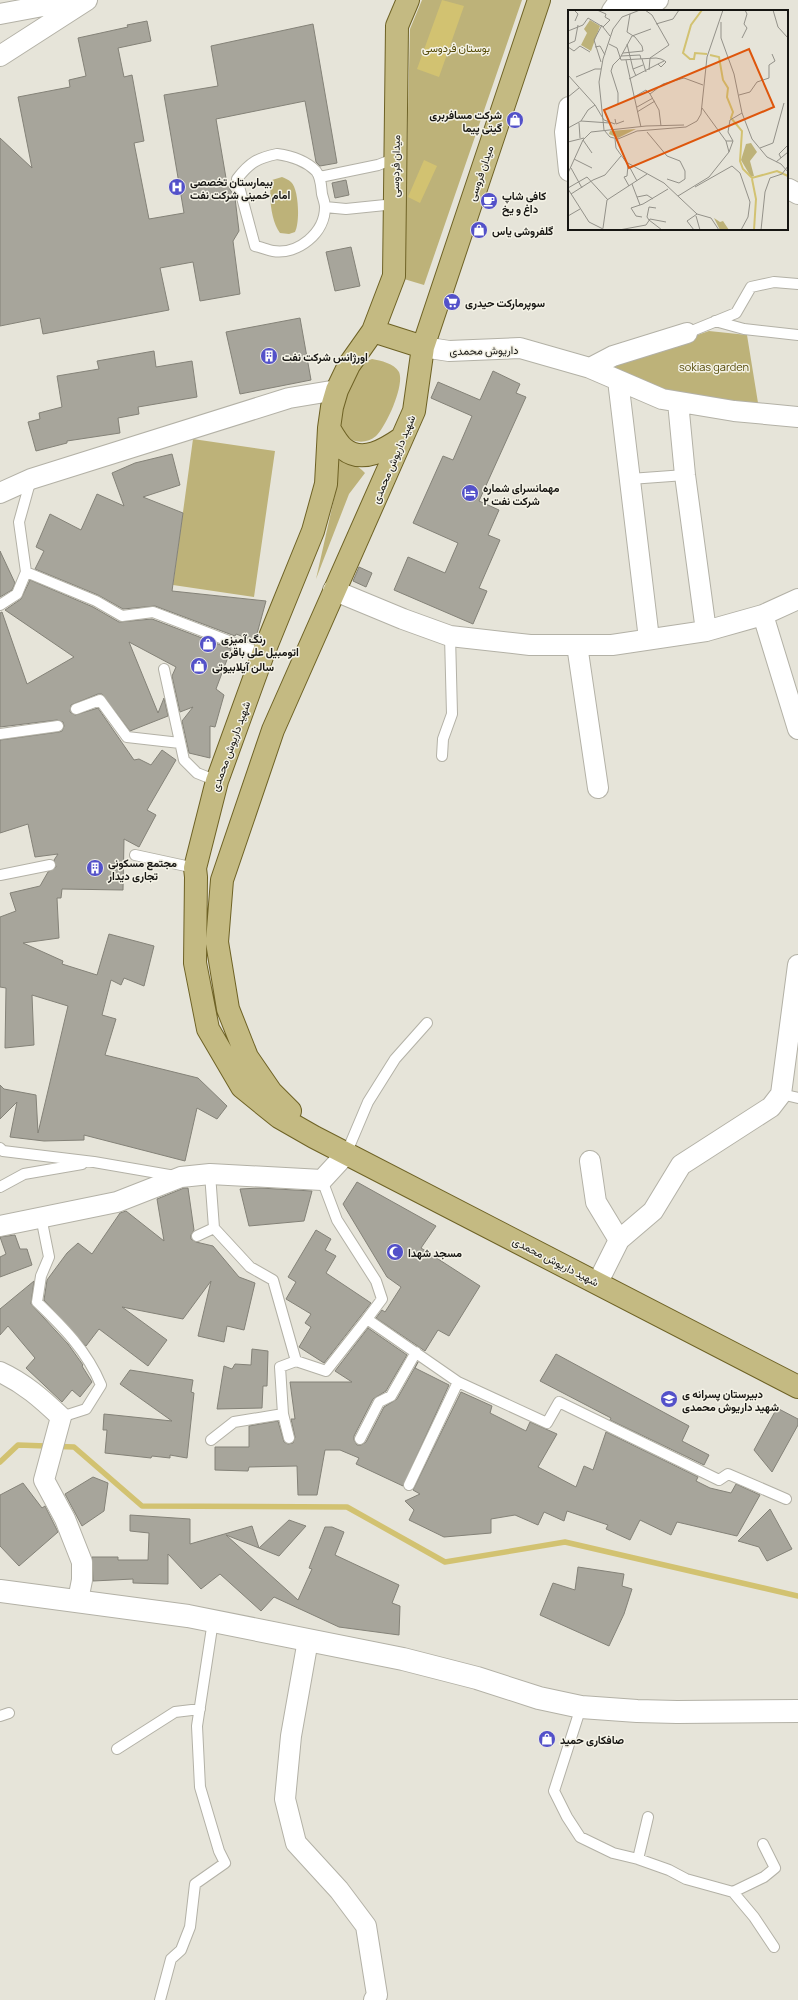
<svg xmlns="http://www.w3.org/2000/svg" width="798" height="2000" viewBox="0 0 798 2000" font-family="Manrope,Vazirmatn,sans-serif">
<rect width="100%" height="100%" fill="#e6e4d9"/>
<path fill="#bdb279" d="M422,0H522L424,285L404,279L410,29Z
M282,177C285,178 289,180 291,182C299,189 300,223 295,232L289,234L280,233C271,222 268,193 272,180Z
M709,331L747,335L759,409L665,394L605,367Z
M372,359C381,361 394,363 399,372C405,385 386,427 376,436C367,444 354,443 345,436C341,432 338,426 338,420C338,409 355,368 364,362C366,361 370,360 372,359Z
M193,439L275,451L254,597L173,585Z
M335,461C347,460 356,464 365,473L349,494L316,579L336,490Z"/>
<path fill="#d2c271" d="M442,0L464,6L439,77L417,69Z
M424,160L437,166L420,203L408,197Z"/>
<g fill="none" stroke-linecap="round" stroke-linejoin="round">
<path stroke="#d2c271" stroke-width="5.5" d="M0,1462L18,1445L74,1447L142,1506L347,1507L445,1562L565,1542L798,1596"/>
</g>
<path fill="#a7a59b" stroke="#848278" d="M147,21L151,41L118,48L124,77L132,75L144,141L134,143L149,219L184,213L164,95L218,86L211,46L313,24L337,163L320,166L316,162L305,101L216,119L227,184L235,198L239,231L233,241L240,294L200,301L193,262L160,268L169,310L43,334L40,318L0,326V138L32,168L18,97L70,87L69,80L86,76L78,38L128,27L127,25Z
M346,180L349,195L335,198L332,183Z
M351,247L360,286L335,291L326,252Z
M300,318L311,380L240,394L226,332Z
M154,351L156,367L192,361L197,397L138,407L139,414L118,418L120,433L67,441V443L36,451L28,422L40,419L39,413L62,407L57,376L99,369L97,361Z
M493,371L520,384L516,393L526,397L479,501L499,510L488,535L500,540L479,588L487,591L473,624L394,590L408,557L445,573L458,543L413,523L443,456L453,460L472,416L431,398L438,382L480,400Z
M172,454L180,485L143,497L183,513L172,591L266,601L255,641L236,634L235,636L155,606L123,609L98,595L35,569L44,551L36,547L50,514L81,530L97,494L124,506L112,473L135,463Z
M0,551L15,583L12,590L0,597Z
M359,567L372,573L366,587L353,581Z
M30,580L93,607L119,622L152,619L231,649L216,689L224,695L215,727L210,726V758L189,753L182,721L193,707L180,712L172,676L176,667L129,642L158,713L164,698L168,716L130,731L102,694H98L71,705L70,712L75,715L98,708L134,760L139,759L151,765L162,750L176,760L147,810L156,815L139,847L124,839L123,890L62,889L61,898H57L59,938L23,943L63,961L62,964L97,975L109,934L154,946L144,986L124,978L121,985L111,980L102,1015L116,1019L105,1055L198,1078L227,1106L217,1119L197,1108L185,1161L84,1135V1140L44,1141L10,1137L17,1102L0,1119V1085L4,1089L36,1095L38,1133L68,1006L32,995L34,1045L5,1048L6,988L0,987V917L16,911L10,893L40,886L48,872L56,867L54,860L58,854L35,857L28,824L0,833V740L59,732L62,731L64,726L63,722L57,720L0,727V613L2,612L27,684L74,657L5,610L21,599Z
M357,1182L436,1226L421,1248L480,1286L449,1336L438,1330L425,1351L376,1318L382,1310L385,1312L401,1287L387,1277L343,1204Z
M184,1188H188L194,1230L191,1235V1239L196,1242L213,1246L239,1277L255,1283L244,1330L227,1326L224,1342L198,1336L211,1281L183,1319L122,1307L167,1340L148,1366L99,1329L86,1346L44,1300L47,1280L67,1253L78,1243L92,1254L120,1213L126,1211L164,1241L157,1199Z
M260,1188L312,1191L304,1221L249,1226L240,1189Z
M316,1230L331,1239L325,1250L336,1256L326,1273L371,1303L324,1363L299,1347L311,1327L305,1323L311,1314L286,1299L296,1282L288,1277Z
M15,1235L20,1249H27L32,1265L0,1277V1257L6,1254L0,1237Z
M34,1281L31,1304L68,1344L83,1365L82,1366L92,1382L80,1397L72,1390L62,1402L26,1368L35,1358L8,1326L0,1335V1309Z
M368,1328L407,1355L386,1391L373,1399L354,1436V1440L357,1445H361L366,1442L384,1407L397,1399L418,1362L415,1368L449,1385L403,1486L356,1464L359,1458L340,1450H325L317,1495H298L297,1466L249,1467L248,1471L215,1470V1447H249V1426L278,1421L284,1442L288,1444L293,1443L295,1437L291,1419H295L290,1382H352L335,1371Z
M252,1349L268,1351L267,1386H263L262,1408L217,1409L224,1366L232,1369L235,1364L251,1365Z
M556,1354L689,1426L682,1441L709,1455L704,1465L610,1420L611,1418L540,1381Z
M130,1370L193,1380L191,1392L194,1393L187,1458L170,1455V1458L152,1456L151,1458L105,1453L107,1430H103L104,1414L172,1421L120,1384Z
M461,1392L492,1406L490,1413L526,1431L530,1422L557,1434L538,1467L576,1487L584,1466L593,1470L606,1432L698,1477L696,1481L710,1488L731,1493L736,1484L760,1495L737,1536L677,1522L671,1535L640,1520L630,1540L606,1529L608,1525L567,1511L564,1521L544,1512L538,1525L515,1515L491,1519V1533L444,1537L409,1520L414,1510L405,1501L420,1494L413,1490Z
M777,1408L798,1419V1425L772,1472L754,1450Z
M93,1477L108,1483L104,1511L82,1526L65,1494Z
M23,1483L42,1508L45,1506L58,1532L19,1566L0,1546V1495Z
M770,1509L792,1549L767,1561L759,1547L738,1541Z
M130,1515L190,1519V1544L252,1526L259,1548L226,1535L298,1600L312,1569L309,1568L325,1527H332L344,1532L335,1555L399,1585L392,1603L400,1606L399,1635L339,1627L274,1597L261,1611L220,1574L201,1589L168,1554V1584L133,1583V1579L93,1581L92,1557H118V1560H148L149,1533L130,1531Z
M289,1520L306,1526L279,1556L259,1548Z
M578,1567L624,1574L622,1586L632,1589L624,1614L609,1646L540,1615L553,1583L575,1590Z"/>
<g fill="none" stroke-linecap="round" stroke-linejoin="round">
<g stroke="#b3b1a6" stroke-width="12">
<path id="lane" d="M277,154C292,156 305,160 316,171C321,177 321,186 322,194C323,198 325,203 325,207C325,233 298,255 273,251C267,250 261,247 255,246L237,179C250,162 258,158 277,154Z
M320,177L378,165L396,158
M325,207L346,209L395,204
M715,321L744,329L798,335
M687,333L736,313L751,287L774,282L798,284
M630,479L685,475
M26,572L96,601L122,616L153,612L263,654
M0,605L17,594L26,572L19,522L31,479
M164,669L184,760L197,773L217,781
M76,709L100,700L127,737L180,743
M0,734L58,726
M442,756L443,739L452,714L450,636
M135,855L195,868
M0,875L50,865
M781,1094L798,1098
M0,1148L3,1151L94,1162L175,1176
M346,1154L368,1102L395,1059L427,1023
M210,1174L214,1228L250,1267L273,1280L296,1361L280,1367L283,1414L289,1438
M322,1180L337,1220L376,1281L382,1299L367,1319L458,1382L547,1423L559,1402L719,1480L728,1474L786,1499
M0,1187L24,1174L82,1164
M41,1217L49,1257L41,1276L37,1302C63,1327 87,1351 101,1385L86,1409L61,1417
M197,1236L214,1228
M296,1361L326,1371L367,1319
M360,1439L379,1402L391,1396L416,1352
M211,1440L234,1422L283,1414
M409,1485L458,1382
M581,1707L554,1791L567,1817L580,1837L613,1853L638,1859L669,1870L686,1879L733,1892L754,1917L774,1947
M0,1716L9,1713
M117,1749L175,1712L200,1709
M638,1859L648,1817
M733,1892L764,1877L775,1868L763,1844
M160,2000L171,1959L181,1950L190,1927L195,1884L225,1863L219,1851L200,1787L197,1726L213,1621"/>
</g>
<g stroke="#b3b1a6" stroke-width="22">
<path id="street" d="M612,11L617,4L658,0
M0,14L75,0
M0,56L87,0
M569,107L565,132L569,171
M789,189L798,194
M423,347L449,351L520,348L590,368L662,399L734,411L798,417
M590,368L613,356L687,333
M618,380L649,639
M678,402L685,475L706,631
M0,493L31,479L289,398L337,390
M333,590L403,619L450,636L530,645H612L706,631L763,615
M798,599L763,615L798,729
M577,645L598,788
M590,1161L596,1202L619,1240
M0,1226L117,1202L181,1177L210,1174L322,1180L346,1154
M598,1282L619,1240L653,1211L681,1165L771,1107L781,1094L798,965
M0,1372C24,1383 42,1399 61,1417L44,1480L65,1519L82,1562V1580L78,1600
M308,1640L291,1736L285,1799L296,1843L339,1890L366,1926L377,1995L374,2000"/>
</g>
<g stroke="#b3b1a6" stroke-width="24">
<path id="secondary" d="M0,1591L188,1616L403,1659L477,1678L539,1698L581,1707L637,1711L677,1712L798,1711"/>
</g>
<g stroke="#6e6225" stroke-width="24">
<path id="primary" d="M408,0L397,26L394,276L373,331L349,365L337,390L332,407L329,428L326,484L313,531L263,654L217,781L195,868L196,877L195,963L208,1029L242,1087L279,1117L314,1137L798,1387
M373,331L423,347
M329,428C333,435 338,444 344,449C363,464 386,449 402,438
M290,1111L271,1092L247,1057L228,1009L217,942L222,880L273,730L414,411L423,347L539,0"/>
</g>
<use href="#lane" stroke="#fff" stroke-width="10"/>
<use href="#street" stroke="#fff" stroke-width="20"/>
<use href="#secondary" stroke="#fff" stroke-width="22"/>
<use href="#primary" stroke="#c4ba82" stroke-width="22"/>
</g>
<defs>
<g id="shop-disc" transform="scale(0.9)"><circle r="9.5" fill="#5351c9" stroke="#f4f2e6"/><path d="M-5-2.5h2.3a2.7 3.5 0 0 1 5.4 0H5L5.5 6h-11ZM-1.5-2.5h3a1.5 2.3 0 0 0-3 0Z" fill="#fff"/></g>
<g id="hospital-disc" transform="scale(0.9)"><circle r="9.5" fill="#5351c9" stroke="#f4f2e6"/><path d="M-5-5h3v3.5h4V-5h3V5h-3V1.5h-4V5h-3Z" fill="#fff"/></g>
<g id="cafe-disc" transform="scale(0.9)"><circle r="9.5" fill="#5351c9" stroke="#f4f2e6"/><path d="M-5.5-4.5H6V0H3Q3 3.5 0 3.5H-2.5Q-5.5 3.5-5.5 0ZM3-3.2v2h1.7v-2ZM-6 4.5H4V6H-6Z" fill="#fff"/></g>
<g id="supermarket-disc" transform="scale(0.9)"><circle r="9.5" fill="#5351c9" stroke="#f4f2e6"/><path d="M-6-5.5h2.5l.6 2H6L4.5 2H-2.5L-4.4-4H-6ZM-1.5 3.2a1.3 1.3 0 1 0 .1 0ZM3 3.2a1.3 1.3 0 1 0 .1 0Z" fill="#fff"/></g>
<g id="building-disc" transform="scale(0.9)"><circle r="9.5" fill="#5351c9" stroke="#f4f2e6"/><path d="M-4-6H4V6H1V3H-1V6H-4ZM-2.5-4.3h1.7v1.8h-1.7ZM.8-4.3h1.7v1.8H.8ZM-2.5-1h1.7V.8h-1.7ZM.8-1h1.7V.8H.8Z" fill="#fff"/></g>
<g id="hotel-disc" transform="scale(0.9)"><circle r="9.5" fill="#5351c9" stroke="#f4f2e6"/><path d="M-6-4.5h1.5V1H6V5H4.5V3h-9V5H-6ZM-4 0a1.8 1.8 0 1 1 3.6 0ZM.5 0V-2.5h3Q6-2.5 6 0Z" fill="#fff"/></g>
<g id="mosque-disc" transform="scale(0.9)"><circle r="9.5" fill="#5351c9" stroke="#f4f2e6"/><path d="M3.5-4.9A6 6 0 1 0 3.5 4.9A5 5 0 1 1 3.5-4.9Z" fill="#fff"/></g>
<g id="school-disc" transform="scale(0.9)"><circle r="9.5" fill="#5351c9" stroke="#f4f2e6"/><path d="M0-5L7-2L0 1L-7-2ZM-4 1L0 2.5L4 1V4Q0 6-4 4Z" fill="#fff"/></g>
</defs>
<g fill-rule="evenodd">
<use href="#shop-disc" x="515" y="120"/>
<use href="#hospital-disc" x="177" y="187"/>
<use href="#cafe-disc" x="489" y="201"/>
<use href="#shop-disc" x="479" y="230"/>
<use href="#supermarket-disc" x="452" y="302"/>
<use href="#building-disc" x="269" y="356"/>
<use href="#hotel-disc" x="470" y="493"/>
<use href="#shop-disc" x="208" y="644"/>
<use href="#shop-disc" x="199" y="666"/>
<use href="#building-disc" x="95" y="868"/>
<use href="#mosque-disc" x="395" y="1252"/>
<use href="#school-disc" x="669" y="1399"/>
<use href="#shop-disc" x="547" y="1739"/>
</g>
<g text-anchor="middle" dominant-baseline="central" stroke-width="3" stroke-linejoin="round" paint-order="stroke">
<g font-size="11" fill="#534805" stroke="#f4f2e6">
<text x="456" y="47">بوستان فردوسی</text>
<text x="714" y="366">sokias garden</text>
</g>
<g font-size="11" font-weight="bold" fill="#161512" stroke="#f4f2e6" text-anchor="start">
<text x="502" y="114" text-anchor="end">شرکت مسافربری<tspan x="502" dy="13">گیتی پیما</tspan></text>
<text x="190" y="181">بیمارستان تخصصی<tspan x="190" dy="13">امام خمینی شرکت نفت</tspan></text>
<text x="502" y="195">کافی شاپ<tspan x="502" dy="13">داغ و یخ</tspan></text>
<text x="492" y="230">گلفروشی یاس</text>
<text x="465" y="302">سوپرمارکت حیدری</text>
<text x="282" y="356">اورژانس شرکت نفت</text>
<text x="483" y="487">مهمانسرای شماره<tspan x="483" dy="13">۲ شرکت نفت</tspan></text>
<text x="221" y="638">رنگ آمیزی<tspan x="221" dy="13">اتومبیل علی باقری</tspan></text>
<text x="212" y="666">سالن آیلابیوتی</text>
<text x="108" y="862">مجتمع مسکونی<tspan x="108" dy="13">تجاری دیدار</tspan></text>
<text x="408" y="1252">مسجد شهدا</text>
<text x="682" y="1393">دبیرستان پسرانه ی<tspan x="682" dy="13">شهید داریوش محمدی</tspan></text>
<text x="560" y="1739">صافکاری حمید</text>
</g>
<g font-size="11" fill="#161512" stroke="#f4f2e6">
<text transform="translate(395 166) rotate(-89)">میدان فردوسی</text>
<text transform="translate(480 173) rotate(-71)">میدان فروسی</text>
<text transform="translate(484 350) rotate(-1)">داریوش محمدی</text>
<text transform="translate(393 459) rotate(-67)">شهید داریوش محمدی</text>
<text transform="translate(230 746) rotate(-70)">شهید داریوش محمدی</text>
<text transform="translate(556 1261) rotate(27)">شهید داریوش محمدی</text>
</g>
</g>
<g transform="translate(568 10)">
<rect width="220" height="220" fill="#e6e4d9"/>
<path d="M22,10L32,16L23,41L13,35L19,23L16,19ZM68,119L50,128L41,124L42,121ZM183,133L189,142L182,151L186,166L183,167L173,150L178,134ZM146,208L152,212L155,211L161,220H152Z" fill="#bdb279"/>
<path fill="none" stroke="#d2c271" stroke-width="2" d="M134,0L123,15L115,43L122,49H126L127,43L139,44M142,45L151,47L155,70L160,78L159,87L165,102L163,108L174,121L172,151L175,159L184,168L209,161L220,166M184,169L188,189L186,220"/>
<path fill="none" stroke="#939189" stroke-width="1" d="M6,0L10,4L7,11M29,0L38,4L37,7L42,10L35,17M77,0L84,5L101,35L82,48L81,60M205,0L210,17L220,28M153,12V28L166,64L174,103L184,129L199,147L213,154L220,162M88,14L105,9L111,0M0,21L15,15L20,8L35,17L42,26M174,28L179,18L176,14L179,4L177,0M0,34L7,31L10,15M41,34L49,38L53,50L88,48L93,49L97,51L98,52L93,57L90,54L96,51M59,34L65,59M0,37L6,41L12,36L22,42M27,37L32,36L37,45M55,43L75,41L74,36L67,27L59,22L62,4M53,46L72,45L73,49M74,49L78,62M58,50L73,117M33,52L26,30L34,15M0,65L27,95L36,110L47,114M68,66L65,59L75,55M8,67L27,59H33M61,69L90,54M82,84L91,100L93,116M171,85L182,82L189,72L201,68V55L207,51L204,44M0,87L11,78M66,87L78,80L82,84L95,74L116,68L135,75M50,95V83L43,61L45,55L52,48L64,26L83,19M69,97L85,88M134,98L158,131H165L160,122L162,110L174,103M69,102L87,91M47,109L48,114L56,111M13,111L20,100L27,95M11,113L12,128M0,118L13,111L42,113M36,120L42,127L50,129L69,121L118,117L129,111L133,104L139,47L155,0M36,120L31,72L35,49L45,19L54,7L72,0M79,122L99,146L112,151L117,161V169L111,173L99,169M47,129L48,138L58,152L96,173L129,204L143,208L151,220M15,130L24,143M158,131L161,142L165,131M0,132L16,128M192,138L205,133L216,93M213,148L211,144L220,135M6,149L24,158M208,152L220,142M60,155L59,166L56,167L61,176M61,156L69,171M3,158L14,178M0,163L15,130L23,122L78,116L116,115M64,174L72,195M127,177L164,156L172,163L182,192L180,207L173,220M0,178L19,167L40,190M0,179L21,212L37,220M3,184L25,170L37,165L53,146M110,186L141,167L161,142M69,187L79,185L85,189M0,206L12,199M128,206L132,220M74,207L68,206L63,198L75,194L100,179M81,210L79,207L81,197L88,198M81,210L94,220M35,218L39,190L79,164M51,220L78,215L82,209L98,212M126,220L119,211L129,204M193,220L197,182L202,168L214,164L220,156"/>
<path fill="#de560c" fill-opacity="0.15" stroke="#de560c" stroke-width="2" d="M181,39L206,97L61,158L36,100Z"/>
<rect width="220" height="220" fill="none" stroke="#161512" stroke-width="2"/>
</g>
</svg>
